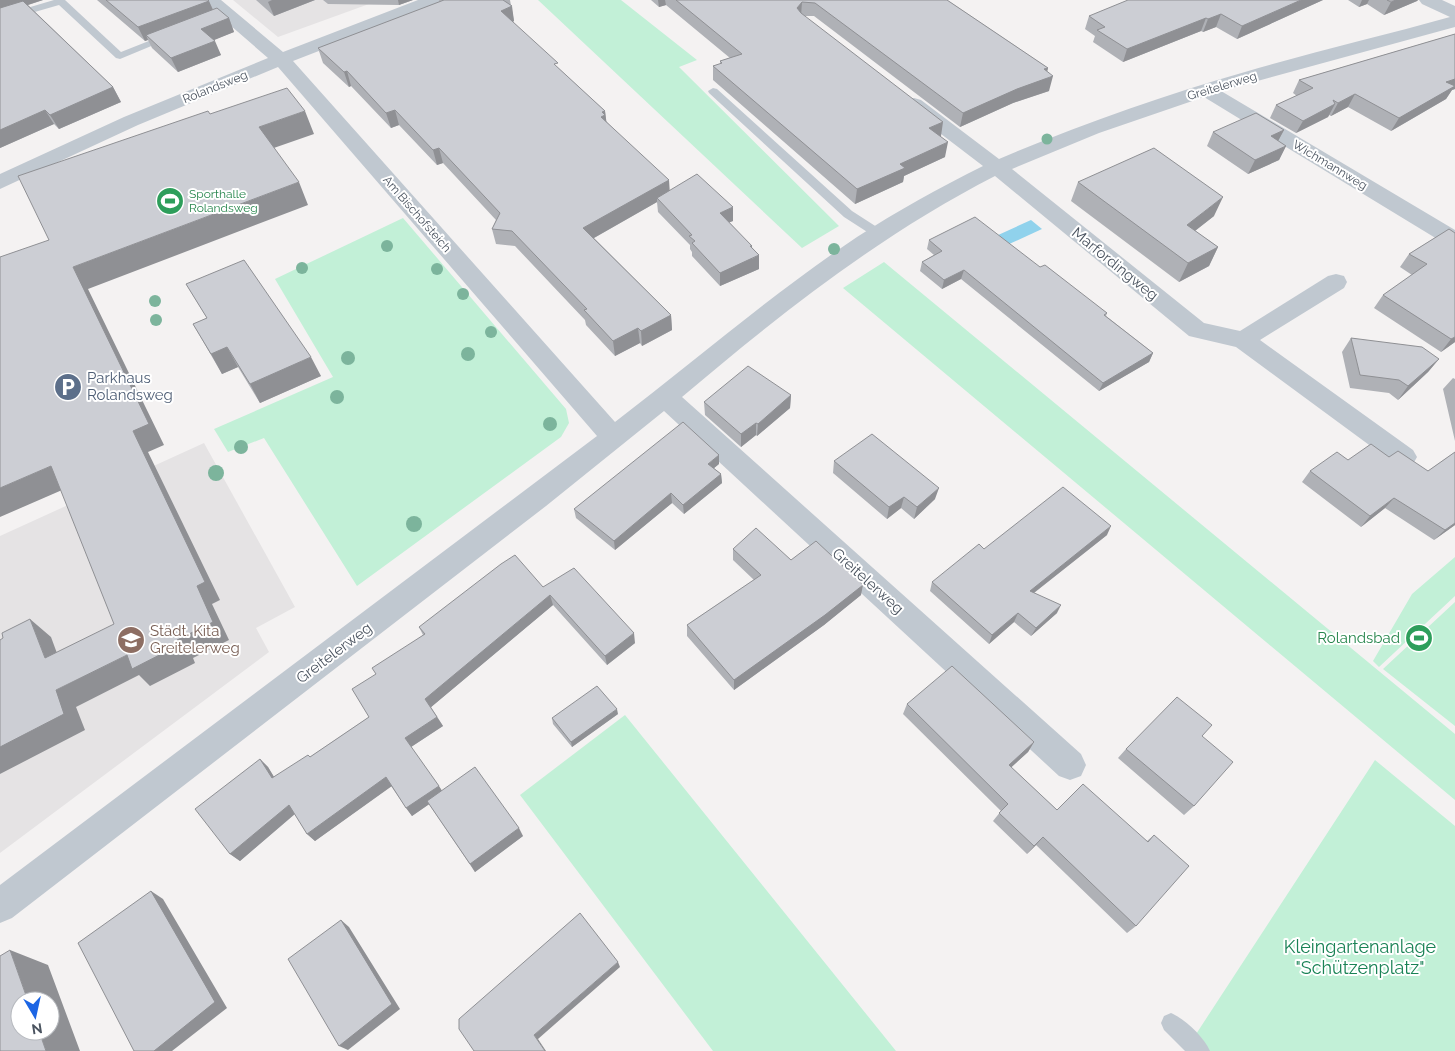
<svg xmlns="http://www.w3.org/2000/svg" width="1455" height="1051" viewBox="0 0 1455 1051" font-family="Raleway,sans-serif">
<rect width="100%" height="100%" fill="#f4f2f2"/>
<path fill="#e5e3e4" d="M233,0H380L278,37Z
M204,443L295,607L256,628L269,652L0,853V536Z"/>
<path fill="#c2f0d7" d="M538,0H621L697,60L679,67L839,226L802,248Z
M403,218L566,409L569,423L561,437L357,586L264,438L228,452L214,429L333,377L275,279Z
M884,262L1455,734V800L843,288Z
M1455,557V596L1379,667L1373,661L1412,594Z
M1455,602V726L1383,669Z
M625,715L896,1051H713L520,795Z
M1375,760L1455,826V1051H1185Z"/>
<path fill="#90d2ec" d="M1031,220L1042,229L1007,245L996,236Z"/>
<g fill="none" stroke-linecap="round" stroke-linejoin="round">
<path fill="#c0c8d0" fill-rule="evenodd" d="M54,0H65L121,52L164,35L168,34L173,37L120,59L116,58L59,5L0,22V16Z
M713,88L717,89L852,211L883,231L885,234L883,237H875L844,217L709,93L708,91Z
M1171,1013C1185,1019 1204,1037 1210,1051H1185L1164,1030L1161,1023L1164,1016Z"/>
<path fill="#c0c8d0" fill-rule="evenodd" d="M201,0H221L283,52L418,0H443L440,4L293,61L615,422C696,360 772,294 857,237C897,211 939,188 983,166L907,108L904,104L907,100L914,98L921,100L999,159C1079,125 1161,96 1245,72C1313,52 1382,36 1450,17L1422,4L1419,0H1442L1455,6V27L1221,91L1455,230V247L1447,245L1204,97L1099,133L1012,169L1204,323L1240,331L1328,276L1336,274L1344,276L1347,282L1344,288L1260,340L1413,450L1417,457L1413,464L1404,467L1395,464L1236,347L1189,336L995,176C880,235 780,314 682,397L1081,754L1086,765L1081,776L1070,780L1059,776L664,411L546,506L12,918L0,923V885L597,436L278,67L138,125L0,189V174L124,117L268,58Z"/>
</g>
<g fill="#7cb49c">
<circle cx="1047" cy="139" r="5.5"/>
<circle cx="387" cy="246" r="6"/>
<circle cx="834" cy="249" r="6"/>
<circle cx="302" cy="268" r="6"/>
<circle cx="437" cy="269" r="6"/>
<circle cx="463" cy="294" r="6"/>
<circle cx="155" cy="301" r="6"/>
<circle cx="156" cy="320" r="6"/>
<circle cx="491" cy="332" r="6"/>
<circle cx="468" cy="354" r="7"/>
<circle cx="348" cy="358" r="7"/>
<circle cx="337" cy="397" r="7"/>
<circle cx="550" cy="424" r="7"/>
<circle cx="241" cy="447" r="7"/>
<circle cx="216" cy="473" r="8"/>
<circle cx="414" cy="524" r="8"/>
</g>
<path fill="#afb1b6" d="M0,0H43L28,5L113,87L121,102L59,129L54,124L0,148Z
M97,0H208L213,9L229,18L234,32L213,40L221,55L178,72L152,48L148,40L145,41Z
M256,0H315L274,16Z
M323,0H413L399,5L328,4Z
M439,0H510L514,21L513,22L558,68L605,111L606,121L670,191L733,221L729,222L759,255V269L720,286L692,256V252L690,249V245L658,212L657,202L594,238L671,315L672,330L642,346L640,343L615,356L586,325L585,320L515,246L496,244L492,229L496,220L443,163L437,165L399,125L391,128L351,86L349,87L323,63L318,48L439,2Z
M651,0H947L1048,68L1047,72L1049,91L1013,103L960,127L814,16H804L941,136H940L945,157L904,176L903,182L855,204L713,80V66L720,64V61L730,58L666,5L659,7Z
M1323,0L1237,39L1216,27L1203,32L1201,31L1123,62L1093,42L1095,36L1085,29L1089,16Z
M1348,0H1418L1417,1L1384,15L1367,4L1359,7Z
M1455,34V89L1452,90L1446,99L1391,131L1348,107L1331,116L1329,115L1328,117L1296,133L1270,118L1276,105L1297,96L1293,93L1299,80Z
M1284,130L1278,141L1286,146L1279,160L1248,174L1207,146L1213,132Z
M1078,182L1214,216L1195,231L1218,247L1209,266L1179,282L1071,201Z
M1449,229L1455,342L1441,352L1374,308L1383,295L1412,275L1400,267L1409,254Z
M929,240L1040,267L1107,313L1106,316L1153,353L1149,362L1099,391L961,279L942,289L920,271L922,262L934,255L927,249Z
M186,284L321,376L260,403L238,367L222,374L193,324L207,318Z
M1351,338L1439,359L1428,372L1398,400L1389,393L1350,388L1342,352Z
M1453,378L1455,379V441L1443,389Z
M791,395L790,408L757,436L756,435L741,447L705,415L704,402Z
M1455,452V525L1434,540L1385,508L1361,527L1302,482L1310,471L1348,460L1389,457L1428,471Z
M834,461L935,499L914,519L901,508L887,519L833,473Z
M719,464L714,468L721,474L722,483L684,514L672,503L615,550L576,518L574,509Z
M1107,535L1034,593L1057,613L1031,636L1014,622L989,644L930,591L932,582L984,549Z
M733,549L791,560L861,595L824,625L734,690L687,636V625L754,580L733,560Z
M543,587L635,643L607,665L553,605L431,707L443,726L411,747L442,791L523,836L475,872L429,804L412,816L391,786L315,841L307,834L295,814L240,861L230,854L260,759L268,767L274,777L310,757L369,717L376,674L423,635L419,627Z
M907,704L1034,742L1028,752L1011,767L1057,810L1147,841L1154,835L1136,926L1127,933L1036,845L1027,854L993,821L1001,811L903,714Z
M618,714L572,747L553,724L552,718Z
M1202,736L1194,806L1184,815L1118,758L1126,749Z"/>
<path fill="#8f9094" d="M0,0H43L0,14Z
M272,0H315L274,16L268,2Z
M398,0H413L399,5Z
M658,0H665L666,5L659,7Z
M1301,0H1323L1237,39L1242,26Z
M1362,0H1369L1367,4L1359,7Z
M1396,0H1418L1417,1L1384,15L1391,2Z
M209,1L215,15L146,35L148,40L145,41L138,27Z
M802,2L801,16L797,8Z
M512,6L514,21L503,26L501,11Z
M1221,14L1216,27L1203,32L1208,19Z
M229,18L234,32L207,43L201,29Z
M1206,18L1201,31L1123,62L1127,49Z
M215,41L221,55L178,72L171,58Z
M1048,68L1045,79L1053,76L1049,91L1013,103L960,127L963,113L1044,69Z
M347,71L351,86L349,87L344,72Z
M1455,79V89L1452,90L1446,99L1391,131L1399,118L1446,82Z
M113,87L121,102L59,129L50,115Z
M1355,94L1348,107L1331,116L1338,103Z
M1335,104L1328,117L1296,133L1303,121Z
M45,110L54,124L0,148V130Z
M395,110L399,125L391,128L386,113Z
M305,111L314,134L268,150L259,127Z
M605,111L607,126L601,117L602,112Z
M943,122L941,136L926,142L929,128Z
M1284,130L1277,143L1271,136Z
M948,142L945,157L904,176L903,182L855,204L857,189L900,164Z
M1286,146L1279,160L1248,174L1255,160Z
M439,148L443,163L437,165L433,150Z
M669,180L670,195L657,198V202L585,243L583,228Z
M299,182L308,205L88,289L164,445L148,452L220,600L212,604L229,640L193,658L195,663L150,686L139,675L76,707L85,730L0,774V747L56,690L127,655L177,640L197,586L133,431L73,267Z
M1223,197L1214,216L1178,244L1187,225Z
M733,207V221L720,226V213Z
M750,246H752V259L759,255V269L720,286V273Z
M1218,247L1209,266L1179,282L1188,263Z
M964,270L961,279L942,289L944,280Z
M671,315L672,330L642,346L641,331Z
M638,328L640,343L615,356L613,341Z
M1455,337V342L1441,352L1451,339Z
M227,347L238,367L222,374L211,354Z
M1153,353L1149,362L1099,391L1103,383Z
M311,357L321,376L260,403L250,384Z
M1439,359L1428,372L1398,400L1408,386Z
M791,395L790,408L757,436L758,424Z
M756,423V435L741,447V434Z
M719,455V464L708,473V464Z
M51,466L69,487L0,517V488Z
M721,474L722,483L684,514L683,505Z
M939,488L935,499L914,519L917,507Z
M671,493L672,503L615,550L614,541Z
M904,497L901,508L887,519L889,507Z
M1394,498L1385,508L1361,527L1370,516Z
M1455,523V525L1434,540L1445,530Z
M1111,526L1107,535L1026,599L1030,591Z
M863,585L861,595L824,625L734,690V680Z
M550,595L553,605L430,708L425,699Z
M1061,605L1057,613L1031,636L1036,628Z
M1018,613L1014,622L989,644L992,635Z
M30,619L51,637L65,675L45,658Z
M634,633L635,643L607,665L605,656Z
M617,709L618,714L572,747L571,742Z
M437,717L443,726L411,747L405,738Z
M1034,742L1028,752L1003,775L1009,765Z
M260,759L268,767L280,787L272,778Z
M386,777L392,786L315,841L307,834Z
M439,786L444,794L412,816L406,808Z
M289,805L297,812L240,861L230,854Z
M519,828L523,836L475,872L470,864Z
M1043,837L1036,845L1027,854L1034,846Z
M151,891L163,899L227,1008L172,1051H154Z
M341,920L349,927L400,1009L348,1050L339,1046Z
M10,950L48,965L80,1051H46L39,1031H50V1001H28Z
M618,962L620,967L538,1039L546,1051H545L534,1035Z"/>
<path fill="#ccced4" stroke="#8f9094" d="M106,0H208L209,1L138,27Z
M444,0H503L512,6L501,11L558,63L554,64L605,111L602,112L605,115L601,117L669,180L583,228L671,315L641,331L638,328L613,341L584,310L587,309L512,231L492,229L500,213L439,148L433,150L395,110L386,113L347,71L344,72L318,48Z
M676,0H947L1048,68L1044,69L1053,76L1017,89L963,113L815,3L802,2L797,8L801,13L943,122L929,128L948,142L900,164L905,168L857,189L713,66L722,63L720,61L742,54Z
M1128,0H1301L1242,26L1221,14L1208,19L1206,18L1127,49L1097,30L1105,27L1089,16Z
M1387,0H1396L1391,2Z
M23,1L113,87L50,115L45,110L0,130V8Z
M217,8L229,18L201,29L215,41L171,58L146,35Z
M1455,34V79L1446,82L1455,86L1399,118L1355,94L1338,103L1333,100L1335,104L1303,121L1276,105L1313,88L1299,80Z
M287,88L305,111L259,127L299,182L73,267L149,424L133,431L205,582L197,586L213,622L177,640L179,645L132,669L127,655L56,690L64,714L0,747V640L3,638L2,633L30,619L45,658L114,624L51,466L0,488V257L49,240L18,176L208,111L210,114Z
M1256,113L1284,130L1271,136L1286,146L1255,160L1213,132Z
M1154,148L1223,197L1187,225L1218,247L1188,263L1078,182Z
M697,174L733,207L720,213L752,246H750L759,255L720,273L692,243L695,241L689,236L692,235L657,198Z
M975,217L1040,267L1045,265L1107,313L1104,315L1153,353L1103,383L964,270L944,280L922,262L942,251L929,240Z
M1449,229L1455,233V337L1451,339L1383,295L1427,264L1409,254Z
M244,260L311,357L250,384L227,347L211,354L193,324L207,318L186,284Z
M1351,338L1422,347L1439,359L1408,386L1399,380L1360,375Z
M748,366L791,395L758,424L756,423L741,434L704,402Z
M683,422L719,455L708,464L721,474L683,505L671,493L614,541L574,509Z
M872,434L939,488L917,507L904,497L889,507L834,461Z
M1371,444L1389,457L1398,451L1428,471L1455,452V523L1445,530L1394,498L1370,516L1310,471L1337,452L1348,460Z
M1063,487L1111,526L1030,591L1061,605L1036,628L1018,613L992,635L932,582L979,544L984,549Z
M756,528L791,560L816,541L863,585L825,615L734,680L687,625L761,575L733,549Z
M515,555L543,587L574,568L634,633L605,656L550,595L425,699L437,717L405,738L439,786L406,808L386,777L307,834L289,805L230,854L195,809L260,759L272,778L308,755L310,757L369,717L352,689L376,674L372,668L425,634L419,627L501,564Z
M952,666L1034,742L1009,765L1057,810L1083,784L1148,842L1154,835L1189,866L1136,926L1043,837L1034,846L999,813L1008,804L907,704Z
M597,686L617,709L571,742L552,718Z
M1177,697L1212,725L1202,736L1233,762L1194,806L1126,749Z
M475,767L519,828L470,864L427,801Z
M151,891L215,1002L154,1051H134L78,943Z
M580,913L618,962L534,1035L545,1051H474L459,1029V1019Z
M341,920L392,1004L339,1046L288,959Z
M10,950L28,1001H20V1031H39L46,1051H0V956Z"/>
<defs>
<g id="stadium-disc" transform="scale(1.4375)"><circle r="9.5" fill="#2e9e5b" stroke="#fff"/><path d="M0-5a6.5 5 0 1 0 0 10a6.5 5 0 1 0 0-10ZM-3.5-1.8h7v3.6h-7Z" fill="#fff"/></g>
<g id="parking-disc" transform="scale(1.4375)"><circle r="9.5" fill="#5c6f8a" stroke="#fff"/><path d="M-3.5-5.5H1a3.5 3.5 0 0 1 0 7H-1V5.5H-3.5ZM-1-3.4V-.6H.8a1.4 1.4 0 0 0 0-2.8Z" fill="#fff"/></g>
<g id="school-disc" transform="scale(1.4375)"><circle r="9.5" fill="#8d6e63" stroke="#fff"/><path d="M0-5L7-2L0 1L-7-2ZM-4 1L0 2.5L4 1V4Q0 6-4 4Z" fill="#fff"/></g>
</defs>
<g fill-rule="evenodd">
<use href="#stadium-disc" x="170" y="201"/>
<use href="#parking-disc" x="68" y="387"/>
<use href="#stadium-disc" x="1419" y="638"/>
<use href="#school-disc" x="131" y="640"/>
</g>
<g text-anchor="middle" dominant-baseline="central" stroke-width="4" stroke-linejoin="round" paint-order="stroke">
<g font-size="12" fill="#4a535f" stroke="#fff">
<text transform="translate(1222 86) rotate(-17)">Greitelerweg</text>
<text transform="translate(215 87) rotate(-22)">Rolandsweg</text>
<text transform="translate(1330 165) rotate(31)">Wichmannweg</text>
<text transform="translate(417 214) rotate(49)">Am Bischofsteich</text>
</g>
<g font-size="12" fill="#27864d" stroke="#fff" text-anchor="start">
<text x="189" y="194">Sporthalle<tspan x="189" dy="14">Rolandsweg</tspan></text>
</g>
<g font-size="15" fill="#4a535f" stroke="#fff">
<text transform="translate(1115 264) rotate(39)">Marfordingweg</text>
<text transform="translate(868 581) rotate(42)">Greitelerweg</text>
<text transform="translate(334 653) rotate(-37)">Greitelerweg</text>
</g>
<g font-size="15" fill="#4e5e75" stroke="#fff" text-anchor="start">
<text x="87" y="378">Parkhaus<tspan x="87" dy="17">Rolandsweg</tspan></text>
</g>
<g font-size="15" fill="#785e54" stroke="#fff" text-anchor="start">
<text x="150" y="631">Städt. Kita<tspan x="150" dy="17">Greitelerweg</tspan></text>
</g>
<g font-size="15" fill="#27864d" stroke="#fff" text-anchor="end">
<text x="1400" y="638">Rolandsbad</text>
</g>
<g font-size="18" fill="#198255" stroke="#fff">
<text x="1360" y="946">Kleingartenanlage<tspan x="1360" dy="21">"Schützenplatz"</tspan></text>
</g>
</g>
<g transform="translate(35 1016) rotate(171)"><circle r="24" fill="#ffffff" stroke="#b7babf"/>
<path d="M0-4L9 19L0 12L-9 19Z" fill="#1c65e4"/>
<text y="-8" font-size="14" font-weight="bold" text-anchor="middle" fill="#4a535f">N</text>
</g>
</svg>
